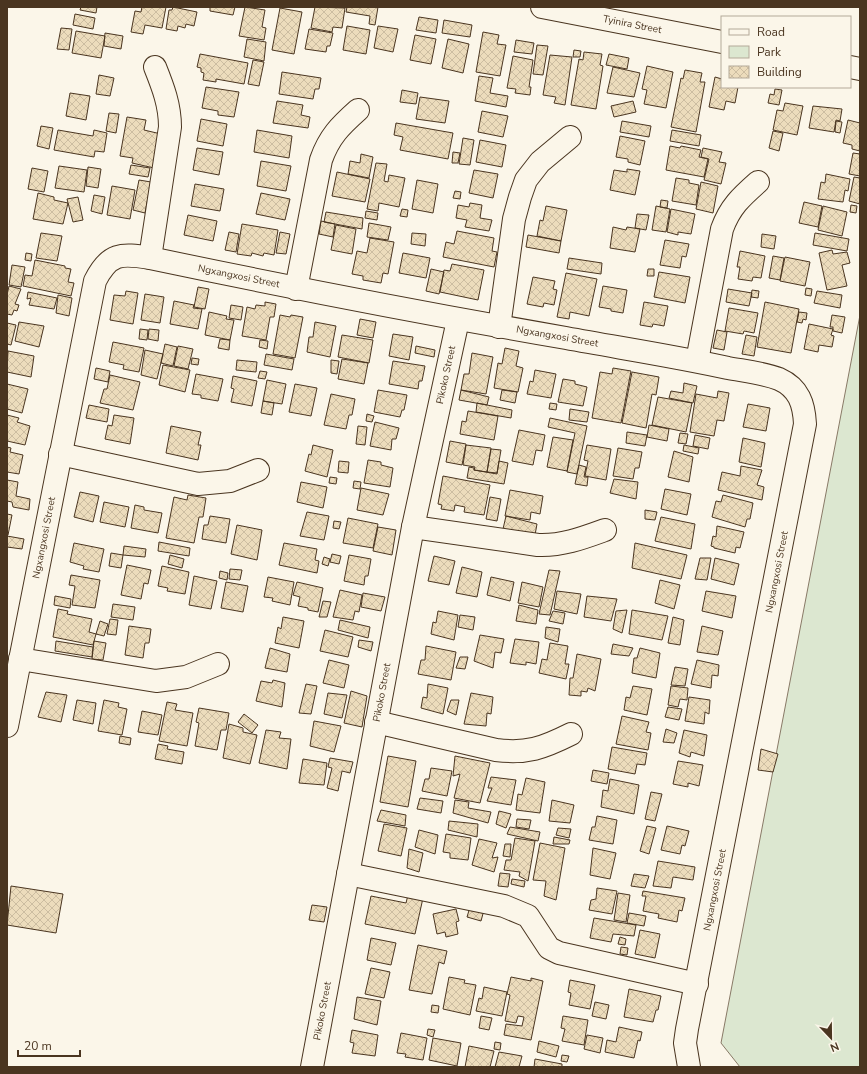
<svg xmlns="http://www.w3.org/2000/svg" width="867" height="1074" viewBox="0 0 867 1074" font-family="'Nunito Sans',sans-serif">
<defs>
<pattern id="building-cross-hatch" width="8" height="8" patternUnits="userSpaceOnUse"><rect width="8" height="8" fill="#ecdcbc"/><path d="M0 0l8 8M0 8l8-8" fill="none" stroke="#ccbda1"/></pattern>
</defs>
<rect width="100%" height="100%" fill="#fbf6e9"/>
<path fill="#dce7d0" stroke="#887966" d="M860,315V1067H740L721,1043Z"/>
<path fill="url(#building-cross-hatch)" stroke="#4a3520" d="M81,7H97L96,13L80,10Z
M142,7H166L162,28L145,25L143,34L131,32L135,11L141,12Z
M173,7L197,12L194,26L186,24L185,28L178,26L177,31L166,29L169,10H172Z
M210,7H235L233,15L210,11Z
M245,7L265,10L262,27L266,28L264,40L239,36Z
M315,7L345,8L342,28L333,27L332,32L311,28Z
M347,7H378L375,25L369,24L370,16L346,12Z
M280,8L302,12L294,54L272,50Z
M75,14L95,18L93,29L73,25Z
M419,17L438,20L436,33L416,30Z
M444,20L472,25L470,37L442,33Z
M347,26L370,30L366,54L343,50Z
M378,26L398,29L393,52L374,48Z
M61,28L72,29L69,50L57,49Z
M309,29L333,33L330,46H327L326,52L305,49Z
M76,31L105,36L101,58L72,53Z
M483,32L499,35L497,44L506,45L500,76L476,72Z
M105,33L123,36L121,49L104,46Z
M415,35L436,39L431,64L410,60Z
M247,39L266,42L264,61L244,57Z
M448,39L469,44L463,73L442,68Z
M516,40L534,43L532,54L514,52Z
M537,45L548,46L543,75L533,74Z
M574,50L581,51L580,57H573Z
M584,52L602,54L600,65L603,66L596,109L571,105L579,59L583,60Z
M200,54L248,63L244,84L216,79V82L203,80L204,73L201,72V68L197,67Z
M609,54L629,58L627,69L606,65Z
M550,55L572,57L565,105L554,103L556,97L543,95Z
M513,56L533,60L529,87H531L530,95L515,93L516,89L507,88Z
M253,60L264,62L259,86L248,84Z
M647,66L673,72L666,108L644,104L647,90L642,89Z
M613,67L640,73L634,97L607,93Z
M685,70L702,73L700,82H705L696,132L671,127L681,78L683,79Z
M282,72L321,78L319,89H315L313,99L279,94Z
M99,75L114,78L110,96L96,94Z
M479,76L493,78L490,93L508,96L506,107L475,101Z
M715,77L722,79V87H738L735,103L726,101L724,110L709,107Z
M206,87L239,92L234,117L218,115V111L202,108Z
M775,89L782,90L779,105L768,103L770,94L774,95Z
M402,90L418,93L416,104L400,102Z
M70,93L90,96L86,120L66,116Z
M420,97L449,101L445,123L416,119Z
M277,101L303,105L301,115L310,117L308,128L273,123Z
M633,101L636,112L614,117L611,106Z
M785,103L803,106L797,135L773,130L777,110L783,111Z
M813,106L842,109L840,121L836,120L834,132L809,128Z
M482,111L508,116L503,137L478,132Z
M109,113L119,114L116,133L106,131Z
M127,117L146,120L144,130L161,134L154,168L132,163L133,158L120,156Z
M201,119L227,124L223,146L197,141Z
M848,120L860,123V151L852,149V145L843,143Z
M622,121L651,126L649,137L620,132Z
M836,121L842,122L840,133L835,132Z
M396,123L453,133L448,159L400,150L403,137L394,135Z
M41,126L53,128L49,149L37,146Z
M58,130L93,136L94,130L107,133L104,152L95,151L94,157L54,150Z
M257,130L292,136L289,158L254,152Z
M672,130L701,135L699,146L670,141Z
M773,131L783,133L779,151L769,148Z
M620,136L645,141L640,165L628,162V159L616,157Z
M463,138L474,140L470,165L459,164Z
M480,140L506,145L502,167L476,162Z
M670,146L680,148L681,146L701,150L699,157L708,159L704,177L666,170Z
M197,148L223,152L219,175L193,170Z
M703,148L722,152L719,162L726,163L721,184L704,180L709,159L701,157Z
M453,152L460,153L458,163H452Z
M853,153L860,154V176L849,174Z
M361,154L373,157L369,178L348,174L350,161L360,163Z
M261,161L291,166L286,191L257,186Z
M376,163L387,164L384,181L388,182L389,175L405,178L399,207L379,203L378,211L367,209Z
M131,165L150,168L148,177L129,174Z
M59,166L87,170L84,192L55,188Z
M88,167L101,169L98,188L86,186Z
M32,168L48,171L44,192L28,189Z
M627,169L640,171L635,195L610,190L614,170L627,172Z
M474,170L498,174L493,198L469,193Z
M337,172L370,179L365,202L332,196Z
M826,174L850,179L848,191L845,190L843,202L818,199L821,182L825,183Z
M854,177L860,178V204L849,201Z
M676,178L689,180V183L699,185L696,205L672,201Z
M139,180L151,182L145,213L133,210Z
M417,180L438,184L433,213L412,209Z
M701,182L718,186L713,213L696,209Z
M195,184L224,189L220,211L191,206Z
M112,186L135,190L130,219L107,215Z
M455,191L461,192L460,199L453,198Z
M38,193L54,197V200L68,203L63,224L33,219Z
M261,193L290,199L285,220L256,214Z
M94,195L105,197L102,214L91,211Z
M78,197L83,220L73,222L67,199Z
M661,200L668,201L667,208L660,207Z
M804,202L822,206L818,227L799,223Z
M470,203L482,205L480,218L492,220L489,231L465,227L467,220L456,218L458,205L469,207Z
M851,205L857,206L856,213L850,212Z
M546,206L567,210L561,241L537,236L540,220L543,221Z
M656,206L670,209L666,232L652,230Z
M823,206L847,212L842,236L818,230Z
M402,209L408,210L407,217L400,216Z
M671,209L695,214L691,234L678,232V235L667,232Z
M366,211L378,213L377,220L365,218Z
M326,212L363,218L362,229L324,222Z
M637,214L649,215L646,230L635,228Z
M188,215L217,221L213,241L184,235Z
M321,221L335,224L333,237L319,234Z
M369,223L391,227L388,240L367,237Z
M242,224L278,230L274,255L264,253L263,256L252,253L251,256L237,254Z
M336,225L356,229L352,254L331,250Z
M613,227L626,230L627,227L640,229L635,252L610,248Z
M457,231L494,238L492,251L497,252L494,267L443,257L446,242L454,244Z
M229,232L239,234L236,252L225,250Z
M280,232L290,234L286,254L276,253Z
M41,233L62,236L57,261L36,258Z
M412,233L426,234L425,246L411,244Z
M815,233L849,239L847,251L813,245Z
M762,234L776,236L774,249L761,247Z
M528,235L561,241L559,253L526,247Z
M370,238L394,242L388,274L383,273L381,283L363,280V276L352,274L357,251L367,253Z
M665,240L689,244L686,257L682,256L680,268L660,265Z
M832,250L833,254L847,252L850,263L842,265L847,286L827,290L819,253Z
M740,251L765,256L761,278L753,277L752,281L738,279L740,267H737Z
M26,253L32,254L31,261L25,260Z
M403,253L430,258L426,278L399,273Z
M773,256L784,258L780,280L769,278Z
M785,257L810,262L805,286L780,281Z
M569,258L602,263L601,274L567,269Z
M35,260L65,266V268L71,269L68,282L74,283L71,296L23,286L25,275L32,276Z
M452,264L484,270L478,300L440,292L444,270L450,271Z
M12,265L25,267L21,287L9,285Z
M431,269L444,272L439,294L426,291Z
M648,269H654V276H647Z
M659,272L690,277L685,303L654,297Z
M566,273L597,279L589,316L570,312L569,319L557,317Z
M533,277L555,281L553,289L557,290L554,305L544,303L543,307L527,304Z
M9,286L21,289L15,304L19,305L17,311L14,310L12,315L7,314V295Z
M603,286L627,290L623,313L611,311V309L599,307Z
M198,287L209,289L205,309L194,307Z
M806,288L812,289L811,296L805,295Z
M728,289L752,293L749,306L726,302Z
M752,290L759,291L758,298L751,297Z
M126,291L138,293L133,324L110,320L114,295L125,296Z
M817,291L842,295L840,308L814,303Z
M28,292L57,298L54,309L29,305L31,298L27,299Z
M145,294L164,297L160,323L141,320Z
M58,295L72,298L69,316L56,313Z
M174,301L194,305L193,308L202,309L198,329L170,324Z
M265,302L276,304L274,317H270L266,340L242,336L247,307L255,309L256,305L265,306Z
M644,302L668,306L664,326L653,324L652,327L640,325Z
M765,302L799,309L791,353L757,347Z
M231,305L243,307L241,320L229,318Z
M729,308L758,313L754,333L744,331L743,334L725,331Z
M209,312L227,316L226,319L234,320L230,340L205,335Z
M799,312L807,313L806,320L803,319L802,323L797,322Z
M280,315L290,317L291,315L303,317L295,358L273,354Z
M832,315L845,317L842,333L833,331V327H830Z
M360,319L376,322L373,338L357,335Z
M19,322L44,326L39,347L15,341Z
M315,322L336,326L330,357L307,352L309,337H313Z
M7,323L16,325L11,345L7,344Z
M809,324L833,329L831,335L834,336L832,347L819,345L818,352L804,349Z
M140,329L148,330L147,340L139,339Z
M149,329L159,330L158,341L148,339Z
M717,330L727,332L724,350L713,348Z
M393,334L413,337L409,360L389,356Z
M342,335L373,340L369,363L338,357Z
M746,335L757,337L754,356L742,354Z
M220,339L230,340L229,350L218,348Z
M260,340L268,341L267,349L259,347Z
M113,342L144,348L139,372L123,369L124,365L109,362Z
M165,344L177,347L173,366L161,363Z
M178,346L193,349L188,369L174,366Z
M416,346L435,350L434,357L415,353Z
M505,348L519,351L516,366L523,368L518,392L494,388L498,363L502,364Z
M145,350L163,354L157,379L141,375Z
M8,351L34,356L31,377L7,372Z
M472,353L493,357L486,394L461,390L464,374H469Z
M266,354L294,359L292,370L264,365Z
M192,358L199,359L198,365L191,364Z
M342,359L368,363L364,384L338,379Z
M237,360L257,362L256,372L236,370Z
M331,360L339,361L337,374L331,373Z
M393,361L425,366L422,381H419L418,389L389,384Z
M163,365L190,370L185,392L159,385Z
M96,368L110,371L108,382L94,379Z
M613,368L631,371L621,423L592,418L600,372L612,374Z
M535,370L556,374L551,398L527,394L530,381L533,382Z
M260,371L267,372L265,379L258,378Z
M632,372L659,377L656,395L652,394L646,428L622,423Z
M196,374L223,379L218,401L201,398V395L192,394Z
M110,375L140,382L133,410L100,403L104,389H107Z
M233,376L257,381L252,406L231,402L234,389L231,388Z
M563,379L575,381V384L587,387L583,406L558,402Z
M267,380L286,384L282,404L263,401Z
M684,383L697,386L693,403L669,398L671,391L683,393Z
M7,384L28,389L22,413L7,409Z
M295,384L317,388L311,416L289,412Z
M378,390L407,395L404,410H402L400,417L374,412Z
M461,390L489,397L487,405L459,400Z
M502,390L517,392L515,403L500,400Z
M718,391L729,393L724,421L717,420L714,436L690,432L696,394L717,398Z
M331,394L355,399L352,415H349L346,429L324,425Z
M658,397L692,403L686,432L652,425Z
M263,401L274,403L272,415L261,413Z
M477,403L512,410L511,418L476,412Z
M550,403L557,404L556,410L549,409Z
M748,404L770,408L766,431L743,427Z
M89,405L109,409L107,422L86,418Z
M570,409L589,412L587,422L569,420Z
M468,411L498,416L494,440L460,434L462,421L466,422Z
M367,414L374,416L372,422L366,421Z
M7,415L19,418L17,422L30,426L25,445L7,441Z
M114,415L134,418L130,444L105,439L108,425L112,426Z
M550,418L587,426L577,474L567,472L575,433L548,427Z
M375,422L399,428L396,439H392L391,450L370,446Z
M649,425L669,429L667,441L647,437Z
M171,426L201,432L198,445H201L198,460L166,453Z
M358,426L367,427L365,445L356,444Z
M519,430L545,435L542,451L536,450L533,465L512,461Z
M627,432L647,435L645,446L626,443Z
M680,433L688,434L686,444L678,443Z
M695,435L710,438L708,449L693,446Z
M553,437L573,440L567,471L547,467Z
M743,438L765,443L761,467L739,462Z
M450,441L466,444L462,465L446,462Z
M313,445L333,450L327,477L305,471L309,454L311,455Z
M466,445L491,448L487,472L474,470L475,467L463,465Z
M587,445L611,449L606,480L585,476L588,461L584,460Z
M684,445L699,448L698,454L683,451Z
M7,447L11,448L10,452L23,455L19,474L7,472Z
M618,448L642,452L639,468H635L633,479L613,476Z
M491,449L501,450L497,473L487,472Z
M674,451L693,457L689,482L668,477Z
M368,460L381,462V465L393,468L390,487L364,483Z
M339,461L349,462L348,473L338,472Z
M499,461L508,463L504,484L467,478L469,467L474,468V470L497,474Z
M579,465L586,467L584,477H588L587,486L575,484Z
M741,466L762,470L757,485L764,487L762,500L718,490L722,472L740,476Z
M443,476L490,485L484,515L464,512L465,507L455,505L454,511L441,509L442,505L438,504Z
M330,477L337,478L336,484L329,483Z
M614,479L638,482L636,499L610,493Z
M7,480L18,482L16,496L30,499L29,510L13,507L12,502L7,501Z
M354,481L361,482L360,489L353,488Z
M301,482L327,487L323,508L297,502Z
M361,488L389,494L383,515L357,510Z
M665,489L691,494L687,515L661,509Z
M510,490L543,496L540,514L531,512L530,520L505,516Z
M80,492L99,496L93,522L74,517Z
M188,495L206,498L203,517H199L194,543L166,538L174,497L187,500Z
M723,495L753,503L750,519H747L745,527L712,517L716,501L721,502Z
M490,497L501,499L497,521L486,519Z
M104,502L129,507L125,527L100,522Z
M135,505L144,507V510L162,513L158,533L131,528Z
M645,510L657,512L655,520L645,519Z
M307,512L329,516L324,540L300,536Z
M7,514L12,515L8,535H7Z
M210,516L230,519L226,543L202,539L204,525H208Z
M506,516L537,524L535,535L503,529Z
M661,517L695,524L691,549L655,541Z
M348,518L378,524L373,548L343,543Z
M334,521L341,522L339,529L333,528Z
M237,525L262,530L257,560L231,554Z
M717,526L744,532L740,548L736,547L735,553L714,548V547L711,546L713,536L716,537Z
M378,527L396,530L392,555L373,551Z
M7,536L24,539L22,549L7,547Z
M159,542L190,548L189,556L158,551Z
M74,543L104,549L99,572L83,569L84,566L70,562Z
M284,543L317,549L315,560L319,561L317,573L279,565Z
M635,543L687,555L681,579L632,568Z
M124,546L146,549L145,557L123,555Z
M111,553L123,555L121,568L109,566Z
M332,554L341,556L339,564L330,562Z
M170,555L184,559L182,568L168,564Z
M349,555L371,559L368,576H365L364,585L344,581Z
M434,556L455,561L449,585L428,581Z
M324,557L330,559L328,566L322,564Z
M700,558H711L707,580L695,579Z
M715,558L739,564L734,585L711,579Z
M127,565L151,570L148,584L144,583L141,599L121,595Z
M162,566L189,572L185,594L167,591L168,588L158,586Z
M462,567L482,572L477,597L456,593Z
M230,569L242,570L240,580L229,579Z
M549,570L560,571L550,615L539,614Z
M220,571L228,573L227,580L219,578Z
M71,575L100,580L95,608L72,605L75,586L69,585Z
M194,576L217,581L211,609L189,605Z
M268,577L294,582L290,605L272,601L273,598L264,597Z
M491,577L514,582L510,601L487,595Z
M660,580L680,585L674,609L655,603Z
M226,582L248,586L243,612L221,608Z
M297,582L323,588L318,612L308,610V608L298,606L300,597L293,595Z
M522,582L543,587L539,607L518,603Z
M340,590L362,595L359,612L355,611L353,620L333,617Z
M557,591L581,594L577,614L554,609Z
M706,591L736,596L732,618L702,611Z
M363,593L385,597L381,611L361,607Z
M55,596L71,599L70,608L54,605Z
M587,596L617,599L611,621L584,617Z
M323,601L331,602L327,617H319Z
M113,604L135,607L133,620L111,617Z
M519,605L538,610L536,624L516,621Z
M58,609L68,611L67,614L92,619L89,632L96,634L93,645L53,637Z
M627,610L622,633L613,629L616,611Z
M632,610L668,616L662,640L629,634Z
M438,611L458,615L454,640L431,634L433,622L436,623Z
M553,611L565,613L563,624L549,621Z
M460,615L475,617L473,630L458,627Z
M283,617L304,621L299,648L275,643L278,627L281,629Z
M673,617L684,620L680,645L668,643Z
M110,619L118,620L116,635L107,634Z
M340,620L370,627L368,638L338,630Z
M100,621L108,624L104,636L96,634Z
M129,626L151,629L149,643H145L143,658L125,655Z
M702,626L723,631L718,655L697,652Z
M546,627L560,629L558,642L545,638Z
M325,630L353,637L348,657L320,651Z
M480,635L504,639L501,653L495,652L493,668L474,661Z
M515,639L539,642L536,664L526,662V665L510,663Z
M359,640L373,642L371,651L358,647Z
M56,641L93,647L92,657L55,651Z
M94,641L106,643L103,660L92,659Z
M550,643L568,646L565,664H569L566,679L539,673L542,659L547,660Z
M613,644L633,648L629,656L611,654Z
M426,646L456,652L451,680L418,674L421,660H425Z
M270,648L290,654L287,672L265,668Z
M640,648L660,653L656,678L632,673L634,658H637Z
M577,654L601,659L595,691L588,688L587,692L581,691V696L569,695L570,678H573Z
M460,657H468L465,669L456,668Z
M329,660L349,665L344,688L323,683Z
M697,660L719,665L718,676L712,675L711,688L691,684Z
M675,667L688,669L685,686L671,685Z
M273,680L285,683L282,707L256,701L261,681L272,683Z
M306,684L317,686L311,714L299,713Z
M428,684L448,688L443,714L421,708L423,697L427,698Z
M633,686L652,689L647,715L624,710L626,697L630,698Z
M671,686L688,688L687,700L680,699L678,707L668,705Z
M351,691L367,696L362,727L344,723Z
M46,692L67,695L61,722L38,717Z
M328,693L347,695L342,718L324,714Z
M471,693L493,697L491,714L487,713L486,726L464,724Z
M689,697L710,700L709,714L705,712L704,724L685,721Z
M77,700L96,703L93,724L73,720Z
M104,700L119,703L118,707L127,709L122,735L98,731Z
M451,700H459L456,715L447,711Z
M167,702L177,704L175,710L193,713L187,746L159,741Z
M668,707L682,709L679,720L665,717Z
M199,708L229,713L226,730H221L217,750L195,746L199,723L196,722Z
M142,711L162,715L158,735L138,732Z
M244,714L258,725L252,733L238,722Z
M622,716L649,722L646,732L651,733L648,750L616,744Z
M314,721L341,726L334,752L310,746Z
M229,724L243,728V732L257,735L250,764L223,758Z
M666,729L677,733L674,743L663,742Z
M266,730L281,732L279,738L291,739L287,769L259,763Z
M684,730L707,735L704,756L691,752L690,757L679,753Z
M120,736L131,738L130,745L119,743Z
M158,744L168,746L167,749L184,752L182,764L155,759Z
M612,747L647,753L645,765L637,764L635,774L608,769Z
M761,749L778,754L773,772L758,770Z
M388,756L416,761L408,807L380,802Z
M455,756L490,763L480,803L454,798L460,774L453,776Z
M330,758L353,762L350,773L342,771L338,791L327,788L332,768L328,767Z
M303,759L327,763L324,785L299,783Z
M678,761L703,765L699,786L688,783V787L673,784Z
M431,768L452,771L447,796L422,791L425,779H429Z
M593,770L609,773L607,784L591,781Z
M491,777L516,780L511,805L487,801L492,788H488Z
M526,778L545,782L540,813L516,810L518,794L522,795Z
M610,779L639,785L634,814L601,807L603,790L608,791Z
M651,792L662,794L655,821L645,819Z
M420,798L443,801L441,813L417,809Z
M455,800L469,802L468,808L491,812L488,823L453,813Z
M552,800L574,805L570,823L549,821Z
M381,810L406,815L405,826L377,821Z
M499,811L511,814L506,828L496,824Z
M597,816L617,820L613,844L589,840L592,827H595Z
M517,819L531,820L529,829L516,827Z
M449,821L478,824L477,837L448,830Z
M384,824L407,828L401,856L378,851Z
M647,826L656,828L649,854L640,851Z
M667,826L689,831L685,846L682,845L680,854L661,850Z
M510,827L540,832L538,841L507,834Z
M558,828L571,829L569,838L556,835Z
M419,830L438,835L435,854L415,847Z
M446,834L471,838L468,860L450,858V853L443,852Z
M554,837L570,840L569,844H553Z
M515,838L535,841L528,881L519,876L520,872L504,870L506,860H511Z
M479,839L497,843L492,858L498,857L494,872L472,865Z
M540,843L565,848L556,900L544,896L546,881L533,880Z
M505,844H511L510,857L503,856Z
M593,848L616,853L610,879L590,875Z
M409,849L423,853L419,872L407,868Z
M658,861L695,867L693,880L673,877L671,888L653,886Z
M500,873L510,874L508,887L498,886Z
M634,874L649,876L645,888L631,886Z
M512,879L525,881L524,887L511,884Z
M11,886L63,894L56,933L7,925Z
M597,888L617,891L612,914L589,910L591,900L596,899Z
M643,891L685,898L682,911L679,910L677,922L658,918L659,914L643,911L646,896H642Z
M618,893L630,895L626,922L614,920Z
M408,895L423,898L415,934L365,924L371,896L406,903Z
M312,905L327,907L324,922L309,920Z
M470,907L484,910L481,921L467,917Z
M456,909L459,921L456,922L458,934L446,937L445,932L437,934L433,914Z
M629,913L646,916L644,926L627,923Z
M594,918L636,925L634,936L613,934L611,942L590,938Z
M640,930L660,934L655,958L635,954Z
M620,937L626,939L625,945L618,944Z
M371,938L396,943L391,965L367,960Z
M418,945L447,951L444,964L439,962L432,994L409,990Z
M621,947L628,948L627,955L620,954Z
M371,968L390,972L384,998L365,994Z
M449,977L465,980L464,983L476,985L470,1015L443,1009Z
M511,977L531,981V978L543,981L531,1040L504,1035L506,1024L522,1026L524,1017L518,1016L516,1023L505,1021L510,995L507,994Z
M570,980L595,985L590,1009L569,1005L571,993L568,992Z
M484,987L507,992L502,1016L476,1011L479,998L482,999Z
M629,989L661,996L658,1010H656L653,1022L624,1017Z
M357,997L381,1001L377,1025L354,1019Z
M595,1002L609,1005L606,1019L592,1016Z
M432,1005L439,1006L438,1013L431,1012Z
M481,1016L492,1018L489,1030L479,1028Z
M563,1016L588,1020L584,1045L562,1041L565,1029L561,1028Z
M619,1027L642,1032L640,1041L638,1040L634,1058L605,1052L607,1040L616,1042Z
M428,1029L435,1030L433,1037L427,1035Z
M352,1030L378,1035L375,1056L352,1053L354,1043L350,1042Z
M401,1033L427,1038L423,1060L405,1057L406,1054L397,1053Z
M587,1035L603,1038L600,1053L584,1049Z
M433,1038L461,1043L457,1066L429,1060Z
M539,1041L559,1046L556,1057L537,1052Z
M495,1042L501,1043L500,1050L494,1049Z
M469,1046L494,1051L490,1067H465Z
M499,1052L522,1056L519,1067H495Z
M562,1055L569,1056L567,1062L561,1061Z
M535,1059L562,1064V1067H534Z"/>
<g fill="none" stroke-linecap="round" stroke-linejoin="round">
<g stroke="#4a3520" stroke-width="24">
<g id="minor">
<path id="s1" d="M542,7L722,42"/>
<path d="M850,67L860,69"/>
<path d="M150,258L170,127C170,105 163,87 155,67"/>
<path d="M296,289L321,160C329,137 340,126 358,110"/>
<path d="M499,327L514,219L520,197L526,180L540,162L570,137"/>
<path d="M697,361L722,229C730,207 741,197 758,182"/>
<path d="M60,454L198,484L230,481L258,470"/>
<path d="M413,527L538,545C562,546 583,538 605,530"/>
<path d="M20,659L156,681L186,677L218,664"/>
<path d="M376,722L496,750C527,754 543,748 571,734"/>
<path id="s2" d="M7,726L95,281C109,253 121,253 150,258C288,287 427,314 566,338C620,348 674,356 728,368C744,371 764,373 779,379C799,388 804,404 805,424L687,1029L685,1043L689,1067"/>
<path d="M348,874L504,906L528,916L549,948L559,953L697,984"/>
<path id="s3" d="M312,1067L413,527L458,320"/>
</g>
</g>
<use href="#minor" stroke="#fbf6e9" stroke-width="22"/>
</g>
<g text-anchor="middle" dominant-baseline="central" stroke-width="3" stroke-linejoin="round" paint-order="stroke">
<g font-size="10" fill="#4a3520" stroke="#fbf6e9">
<text stroke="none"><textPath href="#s1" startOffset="92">Tyinira Street</textPath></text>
<text stroke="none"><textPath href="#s2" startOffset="611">Ngxangxosi Street</textPath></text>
<text stroke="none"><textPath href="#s2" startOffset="935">Ngxangxosi Street</textPath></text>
<text stroke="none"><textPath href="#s3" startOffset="705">Pikoko Street</textPath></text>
<text stroke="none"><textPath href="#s2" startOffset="192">Ngxangxosi Street</textPath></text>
<text transform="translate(777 572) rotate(-79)">Ngxangxosi Street</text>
<text stroke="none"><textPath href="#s3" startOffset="381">Pikoko Street</textPath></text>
<text transform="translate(715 890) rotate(-79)">Ngxangxosi Street</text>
<text stroke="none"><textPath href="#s3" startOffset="57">Pikoko Street</textPath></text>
</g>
</g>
<rect width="867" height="1074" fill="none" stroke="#4a3520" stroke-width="16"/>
<rect x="721" y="16" width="130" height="72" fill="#fbf6e9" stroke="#b4a999"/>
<rect x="729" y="29" width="20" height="6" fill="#fbf6e9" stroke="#b4a999"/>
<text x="757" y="36" font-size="12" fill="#4a3520">Road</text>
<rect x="729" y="46" width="20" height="12" fill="#dce7d0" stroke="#b4a999"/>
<text x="757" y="56" font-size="12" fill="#4a3520">Park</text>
<rect x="729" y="66" width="20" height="12" fill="url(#building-cross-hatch)" stroke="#b4a999"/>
<text x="757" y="76" font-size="12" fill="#4a3520">Building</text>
<g transform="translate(831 1038) rotate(158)" stroke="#fbf6e9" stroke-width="3" paint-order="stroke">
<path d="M0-3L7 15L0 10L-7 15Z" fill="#4a3520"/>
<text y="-6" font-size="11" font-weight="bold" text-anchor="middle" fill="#4a3520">N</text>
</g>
<path d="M18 1050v6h62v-6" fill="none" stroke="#4a3520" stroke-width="2"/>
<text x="24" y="1050" font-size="12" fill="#4a3520" stroke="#fbf6e9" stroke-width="3" paint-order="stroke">20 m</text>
</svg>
